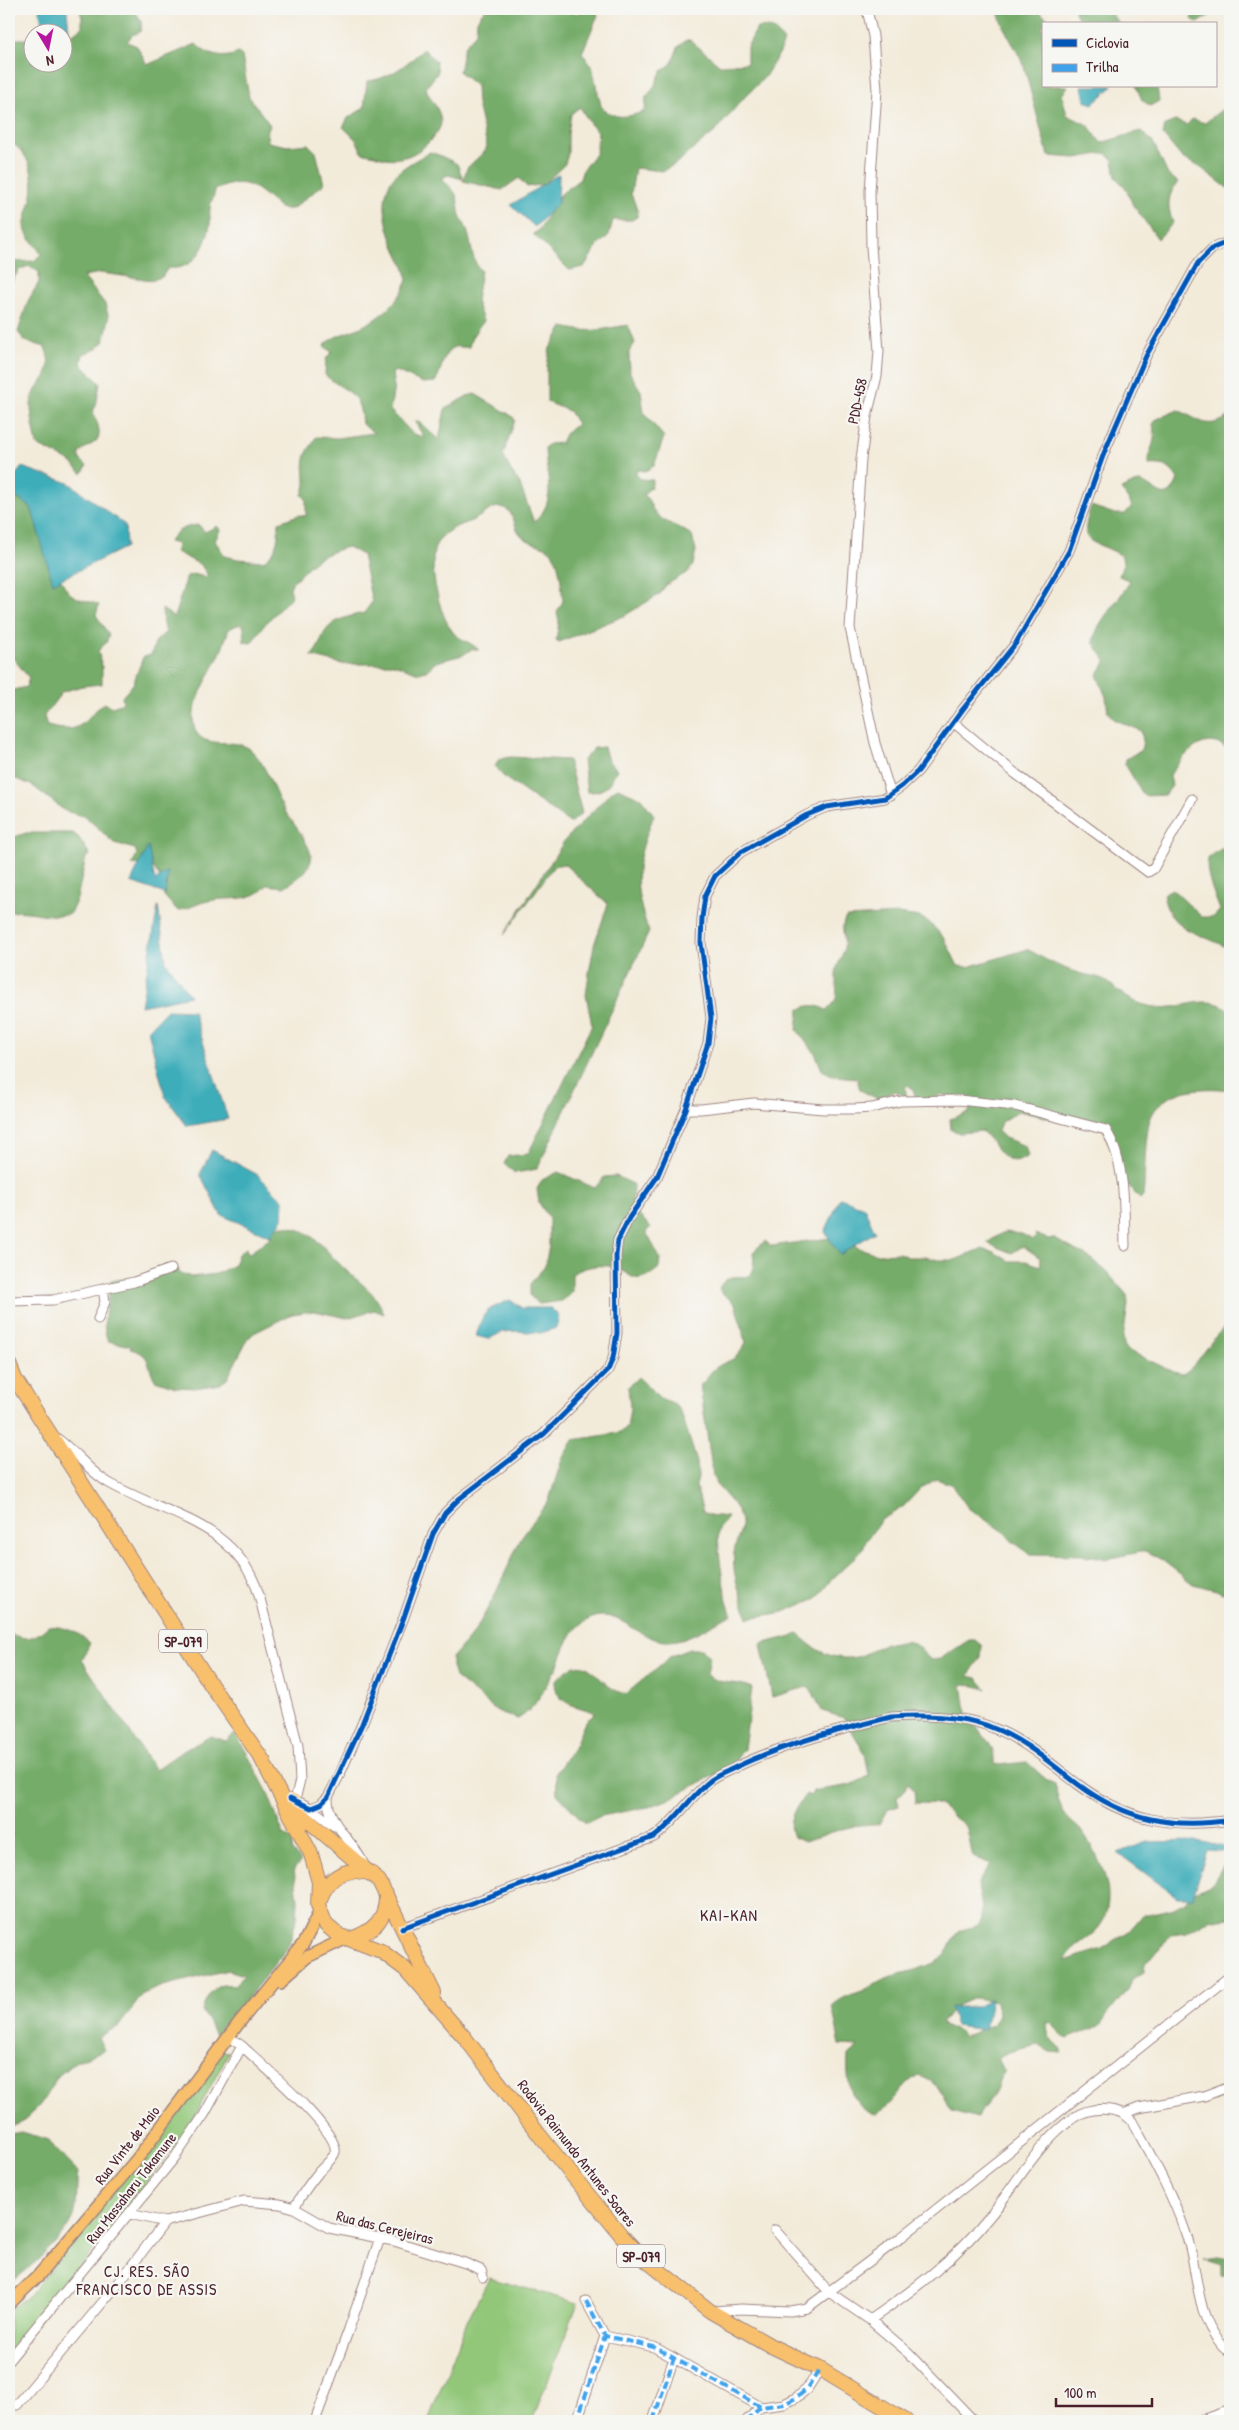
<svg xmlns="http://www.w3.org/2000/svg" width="1239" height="2430" viewBox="0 0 1239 2430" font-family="'Patrick Hand',sans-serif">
<rect width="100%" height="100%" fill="#f6f6f2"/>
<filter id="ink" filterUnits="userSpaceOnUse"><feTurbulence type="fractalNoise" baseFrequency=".02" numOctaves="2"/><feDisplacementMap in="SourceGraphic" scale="10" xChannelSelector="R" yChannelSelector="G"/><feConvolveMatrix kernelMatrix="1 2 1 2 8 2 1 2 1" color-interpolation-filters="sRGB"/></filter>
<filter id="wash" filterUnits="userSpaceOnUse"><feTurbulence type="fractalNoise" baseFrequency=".0096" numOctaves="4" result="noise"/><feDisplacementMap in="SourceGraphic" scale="20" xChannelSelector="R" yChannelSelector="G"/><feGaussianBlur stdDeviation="1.12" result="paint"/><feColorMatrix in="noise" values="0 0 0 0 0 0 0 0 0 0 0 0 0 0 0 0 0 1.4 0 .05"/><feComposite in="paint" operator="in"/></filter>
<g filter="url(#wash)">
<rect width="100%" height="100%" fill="#f3ebda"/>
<path fill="#92c779" stroke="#6e7352" d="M223,2051L229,2052L188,2129L9,2359V2309L28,2297Z
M489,2278L578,2303L532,2421H428L468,2319Z"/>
<path fill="#75ac69" stroke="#60664a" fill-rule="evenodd" d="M79,9H133C139,16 144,23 140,32L132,35L127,42L137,46L146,63L149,64L196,44C207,56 224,60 238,53L242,56L249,97L270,125L267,132L268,142L288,146L308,144L316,152L324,184L292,209H282C256,190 250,174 215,190C215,196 210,202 210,209C209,214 211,220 210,225C206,247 194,271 168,268L162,277L152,280L101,273L83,276L105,304L109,318L104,342L94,350L83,354L81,364L100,383L96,406L92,412C96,419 104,435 95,442C89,447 84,447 79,454V458L87,466L82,474L71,462L37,445C35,433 31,418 31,406C32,380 58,381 45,347L25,341L18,332L28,301L39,282V272L29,266L19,270L9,287V262L34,261L41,254C36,245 26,237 25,227C24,218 29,209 31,200C36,179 30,151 9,142V39H32V62H62L63,41L82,27V17Z
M485,9H568L577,14L581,9H595L598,15L582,53L592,66L601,106C614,121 629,117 645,111L646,97L653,89L661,72L672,63L678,47L686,40H690L720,65L747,63V47L757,28C770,26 777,31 784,42L779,54L764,78L740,102L716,131L674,165L662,171L635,168L631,194L638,211L637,217L632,220H613L609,235L596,248L584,267L569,270L533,234L538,231L561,194L580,179L583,169L596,153L598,132L591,125L580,107L571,114L568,134V154L565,164L544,184L527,187L519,178L502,190L463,181L467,168L485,151L487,146L477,104L476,86L459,72L464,46L476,33L477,20Z
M997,9H1036L1054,24H1043V86H1068L1062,95L1067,115L1088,125L1101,143L1141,131L1153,142L1168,175L1178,182C1167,196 1167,206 1173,223L1158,239L1133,205L1125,187L1116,178L1113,160L1106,153L1076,158L1048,156L1023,63L1003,26Z
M1076,9H1108L1119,24H1081L1075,12Z
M1192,9H1219L1198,23L1192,19Z
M424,49L436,62L438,72L426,88C430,101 440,107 441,122C441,128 436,134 432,139C419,153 404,161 385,158C377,156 370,153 362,153L357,141L343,127L348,118L364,108L367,81C390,79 408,63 424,49Z
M1136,86H1157L1159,101L1150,106L1142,100Z
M1230,103V190L1200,167L1182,158L1163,135L1165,125L1175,121L1187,125L1192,119L1205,123Z
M430,152C435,153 452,161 457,164L463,179L448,175L441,179C455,190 458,194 459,212C460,217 465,224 467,230C472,244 471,260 481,271L476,301L483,321L472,337L469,347C464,348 458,346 454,347C442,353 442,372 435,382L423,383L396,371L392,373L394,387L390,410L413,434L424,437L415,422L418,421L439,440L445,409L467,396L475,394L512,416L515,420L503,455L512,473L519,482L534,522C559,500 545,475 545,447L549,444L561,443L565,434L577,424L569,411L547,402V366L550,348L563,327C592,334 601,329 628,325L635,343L629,352L630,373L641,391L644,413L664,437L654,466L645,471L637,470L636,474L641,479L653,480L651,487L643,495C651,500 649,504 654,511C663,524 681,526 692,536L696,550L693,565L688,572L666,585L660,594L624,616L559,642L556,640L559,621L557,612L563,601C561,587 561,556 547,548C538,544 526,542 520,534C513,526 515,510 501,507C491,506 482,517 471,521C459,525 444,531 437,543C426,561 440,623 457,636C464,641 472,643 479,650L472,649L463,655L436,662L426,671L419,673L394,664H342L311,656C320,647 319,642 325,632C333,619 350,616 364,613L372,602L362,555L348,547C318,555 313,561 292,583L290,588L292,596L266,623L251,643L244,642V628L242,623L229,629C225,639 223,649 218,658C210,675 187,710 195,729C203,752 237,735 252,751C268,766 273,793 285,811C292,822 314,848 311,861C307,874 295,880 284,887L267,885C252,904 229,896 208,901C197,903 189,909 178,911L164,896L159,876L154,868L144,864L132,865L137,854L135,849L114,843L86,817L65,811L33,786L9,776V691L26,687L29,678L9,653V494L31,498L38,531L65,587C74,601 85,599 99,605L96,615L109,635L106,643L98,651L102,666V684L82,686L62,692L44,716L47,726C84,735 79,723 104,703L112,707L123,703L122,697L133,684L143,657L151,655L156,641L166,632L163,624L162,609L174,617L187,576L194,574L204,577L208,576L201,565L176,552L177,544L169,542C175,530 186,526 199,525L205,532L217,526L220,530L215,541L225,556L238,559L262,561L267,559L274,551L278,537L279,522L299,515L306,516V499L302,495C309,481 301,469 306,455C308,449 313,444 316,437L337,438L374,433L362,424C359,388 348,395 325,375L326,359L332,352L324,347C331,335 349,333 361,327C379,318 399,303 406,283C409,274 402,263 398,254C388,234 377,199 393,178C401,167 418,159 430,152Z
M1178,410C1201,420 1206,431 1230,416V751C1204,728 1184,755 1170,775L1172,786L1165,795L1144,796L1125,764L1126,759L1141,750L1143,741L1141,731L1115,720L1108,713L1106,697L1097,675L1106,661L1093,642C1098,618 1119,602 1130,581L1119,576L1123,564L1122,556C1091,537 1077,549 1091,506L1115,514H1125L1132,506L1121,489C1127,487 1134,482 1140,482C1155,485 1166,510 1178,479C1170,466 1163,464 1149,465C1148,447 1158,444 1153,424L1157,419Z
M604,747L608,761L617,769C610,784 605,793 587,792L583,760L594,748Z
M511,757L568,760L582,813L570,823L505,778L495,767L499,759Z
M618,788L641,798L654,815C635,864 631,882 649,932L537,1169L515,1173L504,1164L508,1156L528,1154L592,1025L586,995L589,973L594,945L608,904L564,864L554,866L504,935L565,840L611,792Z
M26,833H73L79,838L90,855L86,857L77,899L70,914C48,919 32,909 9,912V839Z
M1230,843V950C1202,931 1170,935 1163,894L1172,889L1202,917H1214L1220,910C1216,899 1201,865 1210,856C1215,851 1224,849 1230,843Z
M898,914L920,917L929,922L944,938L958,966L968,967L1028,949C1042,958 1056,966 1073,971C1082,975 1093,975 1103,979C1109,982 1115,989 1121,993C1131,1001 1144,1006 1156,1007C1182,1011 1208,991 1230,1011V1090C1200,1086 1154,1089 1148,1128C1145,1147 1145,1168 1144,1187L1143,1196L1140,1199L1126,1183L1104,1130L1081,1119L1068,1122L1018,1111L1001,1122L998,1131L1005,1138L1025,1146L1028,1156C1003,1172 998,1144 981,1131L960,1133L951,1130L950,1119L970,1112L968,1102L940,1094L935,1100L916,1099L913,1089L908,1085L905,1088L907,1097L895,1091L878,1099L860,1090L857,1078L834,1076L822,1070L815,1053L797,1030L799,1010C809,1004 816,1004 826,1010C842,1000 835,990 836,975C836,965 843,957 844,948C846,935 839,929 846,917Z
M558,1172L595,1188L604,1177L616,1176L633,1184L632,1209L651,1227L646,1232L660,1258L659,1268C653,1273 644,1280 635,1278C630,1277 626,1272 621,1270C606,1262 585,1266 572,1274V1292L562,1301L539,1304L530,1296V1284L545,1266L549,1246V1218L539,1203L537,1189L542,1180Z
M284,1226C315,1229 327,1254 349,1273C364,1286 377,1294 384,1314L374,1310L347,1318L314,1311L292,1314L254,1333L247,1340L227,1379L220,1384L195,1388L176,1387L155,1380C146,1364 152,1354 130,1349L131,1346L108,1341C99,1323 110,1301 110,1281L142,1276L165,1265L176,1267L181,1273L191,1277L216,1274L234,1265L238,1254L246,1248L248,1254L272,1237L265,1234L273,1228Z
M1004,1232L1022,1234L1033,1240L1036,1237L1035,1234L1048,1239L1053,1238L1090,1258L1106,1271L1127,1295L1128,1304L1123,1339L1125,1349L1174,1372L1183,1374C1203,1362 1210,1335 1230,1324V1596L1216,1590L1193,1584L1162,1560L1145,1551L1106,1559L1093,1556L1086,1557L1084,1555L1030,1554L1012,1541L1005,1533L968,1508L951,1484L936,1479L920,1489L903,1507L881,1520L866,1541L862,1551L830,1581L817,1598L784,1612L748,1618C742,1597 731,1575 734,1553C735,1542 742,1533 741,1522C739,1504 719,1493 713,1476L700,1385C706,1382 708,1374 713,1370C729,1357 735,1365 746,1342L735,1304L721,1292L719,1288C734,1261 758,1297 753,1252L765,1241L771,1246L830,1238L877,1254L899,1253L907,1257H926L938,1260H955L981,1249L994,1252L1009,1261H1026L1041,1266L1040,1258L1023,1246L1012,1253L989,1244L988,1242Z
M638,1377L660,1398L673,1403L681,1412L697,1462L698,1477L696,1486L703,1512L709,1515L728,1517C726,1522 721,1523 719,1529C716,1543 725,1603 732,1615C711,1623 689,1642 665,1641C636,1639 615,1603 586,1621C570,1630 564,1650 558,1665C557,1669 554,1671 552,1675C542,1692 536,1708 518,1719L497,1711L455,1677L452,1667V1658L475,1631L493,1599L522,1536L549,1500L562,1459L573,1440L618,1433L627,1428L630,1408L628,1387Z
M48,1626C66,1627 77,1631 90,1643L82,1660L155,1770L181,1752L211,1736L226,1741L236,1733L267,1791L283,1834L293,1841L292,1851L301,1861L294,1869L298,1900L297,1918L288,1947L235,2014L215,2035L202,2010C209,1993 215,1982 234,1985L244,1975L228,1970L163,1986L143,1994L119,2026L98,2037L104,2050L75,2062L58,2076L40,2105L22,2122L9,2128V1838L12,1837C9,1820 5,1800 12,1783L9,1774V1633C26,1641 35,1639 48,1626Z
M799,1634C814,1652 842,1665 865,1654C872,1651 878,1646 886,1643C894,1646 901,1639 910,1642C919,1645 924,1656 932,1660L940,1659L969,1640H975L982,1646L981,1657L968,1676L977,1678L987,1689L966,1684L962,1685C964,1694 964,1704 967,1712C972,1729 996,1739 994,1763L999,1765L1027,1762L1048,1781L1055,1784C1057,1795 1059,1807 1066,1816C1070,1822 1078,1826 1082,1832C1099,1856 1117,1890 1103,1921C1094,1939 1072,1943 1064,1961L1102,1949L1129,1931L1143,1915L1175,1908L1184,1903L1191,1894L1212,1884L1225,1863L1230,1861V1918L1209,1920L1187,1933L1170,1935L1160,1950L1145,1963L1144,1972L1132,1979L1127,1990L1099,2026L1066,2039L1052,2024L1046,2022L1049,2037L1062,2049V2053L1050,2052L1038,2045L1008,2052L997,2058L1004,2073C998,2079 999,2084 996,2091C991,2101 982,2107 978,2118L951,2111C941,2094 939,2080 918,2075C900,2086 895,2104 876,2115C850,2108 846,2079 848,2056L858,2046L840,2045L832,2006C844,1996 848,1996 862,1991C870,1988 877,1981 886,1978C904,1972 922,1970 939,1960C949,1954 949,1941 958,1932C965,1926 977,1930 981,1921C985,1911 978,1894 978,1883L991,1864L973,1857C970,1848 970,1838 967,1830C963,1821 956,1820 950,1814C936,1800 935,1804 915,1803L914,1790L908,1783L906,1789L897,1797L899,1806L887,1810L879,1824C853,1823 829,1833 805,1842L793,1837C785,1820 796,1808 806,1794L811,1796L813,1791L851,1785L869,1776L865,1753L844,1718L822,1711L812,1691L807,1687L772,1697L761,1644ZM974,1998L996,2001L998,2014L994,2024L963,2037L958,2031L941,2024L954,2007Z
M689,1649H701L710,1656L707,1675C722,1686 734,1680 752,1688L744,1749L730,1767L667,1800L649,1807L601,1816L586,1823L583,1821L557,1794L556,1773L575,1745L585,1722L596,1713C577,1705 556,1706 555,1682C590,1641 594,1688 626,1694L671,1656Z
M22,2132L49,2140C57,2153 68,2160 78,2172C76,2184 78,2199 75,2210C69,2237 29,2267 9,2285V2134Z
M1217,2257L1230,2259V2273L1222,2275V2264L1204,2259Z"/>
<path fill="#3eadba" stroke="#446672" d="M39,9H67L69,32L63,36L62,32H44Z
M1082,86H1113L1093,104L1085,101Z
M559,174L558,203L535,227L511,205Z
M22,467L69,483L125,525L126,547L53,583L31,507L9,493V483Z
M148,846L155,881L168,871L165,894L131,882Z
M158,906L166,962L190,996L141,1006Z
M167,1010L193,1011L228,1119L187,1126L165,1096L148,1030Z
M212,1150L258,1175L284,1201L283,1219L270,1236L221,1215L200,1174Z
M840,1198L864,1207L875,1232L840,1255L825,1232Z
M510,1300L522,1308H551L559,1316L556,1328L541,1333L518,1331L503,1332L488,1339L476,1336C484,1310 484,1311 510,1300Z
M1230,1836V1852L1207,1850L1193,1897H1177L1118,1853L1147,1842L1198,1841L1225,1847Z
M991,1998L985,2030L956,2026L950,2007H978Z"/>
</g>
<g filter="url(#ink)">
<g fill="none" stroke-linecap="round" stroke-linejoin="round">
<g stroke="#9e8582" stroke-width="11">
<path id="minor" d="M865,9L868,14L873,36L877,90L870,191L871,246L879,351L877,376L867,416L861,459L850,628L875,743L891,795
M953,722L1016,774L1148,872L1153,869L1192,799
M686,1109H701L754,1103L823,1109H855L872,1108L901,1101L959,1100L1015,1106L1106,1130C1126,1163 1124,1209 1125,1246
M9,1301L53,1300L134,1282L171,1269
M98,1319L105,1302L103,1288
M55,1437C75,1450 89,1472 109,1483C167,1516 236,1522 259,1595L298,1746L300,1780L295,1800
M328,1797C327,1825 354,1840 364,1865
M295,1800L311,1808L321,1804L328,1797L339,1776L362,1724L404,1617L433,1534L445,1513L459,1499L544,1434L608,1370L613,1358L617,1333L616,1255L618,1240L629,1218L657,1177L686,1109L708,1043L711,1018L701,943L702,918L705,896L715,876L741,852L807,815L827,807L885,798L902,786L918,771L963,709L1016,643L1069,551L1104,453L1146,356L1198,263L1213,248L1230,241
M311,1808L334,1826
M402,1928L654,1837C676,1822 689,1797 711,1780C719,1774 729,1771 738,1766C787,1743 839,1730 891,1717C923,1715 963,1715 993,1728C1025,1740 1052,1765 1079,1785C1126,1820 1173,1829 1230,1820
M229,2037L242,2046C259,2062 340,2132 335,2152C333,2160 323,2166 318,2173C309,2184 301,2196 294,2208
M1126,2113L1139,2108L1204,2096L1230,2086
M130,2214L165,2222L244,2201L280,2204L294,2208L329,2228L394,2241L465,2263L481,2270L483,2277
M775,2230L829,2292L870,2320L909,2353L974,2421
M586,2301L605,2336L654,2347L761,2407
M713,2311L741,2309L790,2311L807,2308L899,2239L1230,1976
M870,2320C914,2290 956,2258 990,2216C1017,2184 1038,2142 1073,2118C1089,2107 1119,2105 1132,2121C1151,2156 1172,2193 1185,2231C1201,2273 1192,2320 1230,2353
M9,2360L176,2156L204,2115L242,2046
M17,2405L117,2285L165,2222
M315,2421L349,2329L380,2238
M577,2421L605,2336
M653,2421L674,2358
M746,2421L761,2407L784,2404L796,2398L807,2389L820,2369
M1199,2421L1230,2410"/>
</g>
<g stroke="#9e8582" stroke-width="14">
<path id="major" d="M281,1980L307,1957L347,1938
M9,2304L38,2276L137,2159L238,2024L303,1944L320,1911"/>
</g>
<g stroke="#9e8582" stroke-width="16">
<path id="highway" d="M9,1364L15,1379L213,1688L264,1762
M259,1754L311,1854L319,1882L318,1905L326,1925L338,1935L381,1951L405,1969L465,2038L541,2137L621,2235L642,2257L710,2311L771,2346L820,2369L906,2421
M293,1801L303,1816L379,1881L434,1993
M320,1899C329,1875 348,1866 372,1874
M350,1939C373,1932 387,1919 386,1894"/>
</g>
<use href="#minor" stroke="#fff" stroke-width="9"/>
<use href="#major" stroke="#f8bf6c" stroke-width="11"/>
<use href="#highway" stroke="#f8bf6c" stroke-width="14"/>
<path stroke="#40a2eb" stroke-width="4" stroke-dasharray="8 4" stroke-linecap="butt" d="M586,2301L605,2336L654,2347L761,2407
M577,2421L605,2336
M653,2421L674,2358
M746,2421L761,2407L784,2404L796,2398L807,2389L820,2369"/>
<g stroke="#f6f6f2" stroke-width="8">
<path id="cycleway" d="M290,1798L311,1808L321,1804L328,1797L362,1724L404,1617L433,1534L445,1513L459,1499L544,1434L608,1370L613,1358L617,1333L616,1255L618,1240L629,1218L657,1177L686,1109L708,1043L711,1018L701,943L702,918L705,896L715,876L741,852L807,815L827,807L885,798L902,786L918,771L963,709L1016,643L1069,551L1104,453L1146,356L1198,263L1213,248L1230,241
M402,1928L654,1837C676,1822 689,1797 711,1780C719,1774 729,1771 738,1766C787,1743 839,1730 891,1717C923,1715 963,1715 993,1728C1025,1740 1052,1765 1079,1785C1126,1820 1173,1829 1230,1820"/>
</g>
<use href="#cycleway" stroke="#0057b8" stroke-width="5"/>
</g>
</g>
<g text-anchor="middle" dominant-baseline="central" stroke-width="4.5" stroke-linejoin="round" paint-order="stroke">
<g fill="#f6f6f2" stroke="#7e6067" stroke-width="1">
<rect x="159" y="1629.5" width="48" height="23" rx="4"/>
<rect x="617" y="2244.5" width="48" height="23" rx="4"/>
</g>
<g font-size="14" font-weight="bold" fill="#4a1f2b">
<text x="183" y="1641">SP-079</text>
<text x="641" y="2256">SP-079</text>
</g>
<g font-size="15" fill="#4a1f2b" stroke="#f6f6f2">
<text transform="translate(857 401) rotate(-78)">PDD-458</text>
<text transform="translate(127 2145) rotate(-52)">Rua Vinte de Maio</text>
<text transform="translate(577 2153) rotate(52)">Rodovia Raimundo Antunes Soares</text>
<text transform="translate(131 2188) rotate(-52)">Rua Massaharu Takamune</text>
<text transform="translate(385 2227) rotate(14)">Rua das Cerejeiras</text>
</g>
<g font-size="16" letter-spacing="1" fill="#4a1f2b" stroke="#f6f6f2">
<text x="729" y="1915">KAI-KAN</text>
<text x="147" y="2271">CJ. RES. SÃO<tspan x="147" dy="18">FRANCISCO DE ASSIS</tspan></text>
</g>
</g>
<rect width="1239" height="2430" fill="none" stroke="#f6f6f2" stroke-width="30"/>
<rect x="1042" y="22" width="175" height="65" fill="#f6f6f2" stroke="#b1a0a2"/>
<rect x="1052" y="39" width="25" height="8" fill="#0057b8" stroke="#b1a0a2"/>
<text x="1086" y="48" font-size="15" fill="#4a1f2b">Ciclovia</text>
<rect x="1052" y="64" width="25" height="8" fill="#40a2eb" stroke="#b1a0a2"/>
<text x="1086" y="72" font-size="15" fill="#4a1f2b">Trilha</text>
<g transform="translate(48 48) rotate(170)"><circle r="24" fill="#f6f6f2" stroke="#b1a0a2"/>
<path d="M0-4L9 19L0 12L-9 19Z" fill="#b5179e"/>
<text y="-8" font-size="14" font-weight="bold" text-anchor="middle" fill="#4a1f2b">N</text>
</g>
<path d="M1056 2398v8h96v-8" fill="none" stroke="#4a1f2b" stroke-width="2.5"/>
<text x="1064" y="2398" font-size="15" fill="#4a1f2b" stroke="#f6f6f2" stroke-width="4" paint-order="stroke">100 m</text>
</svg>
